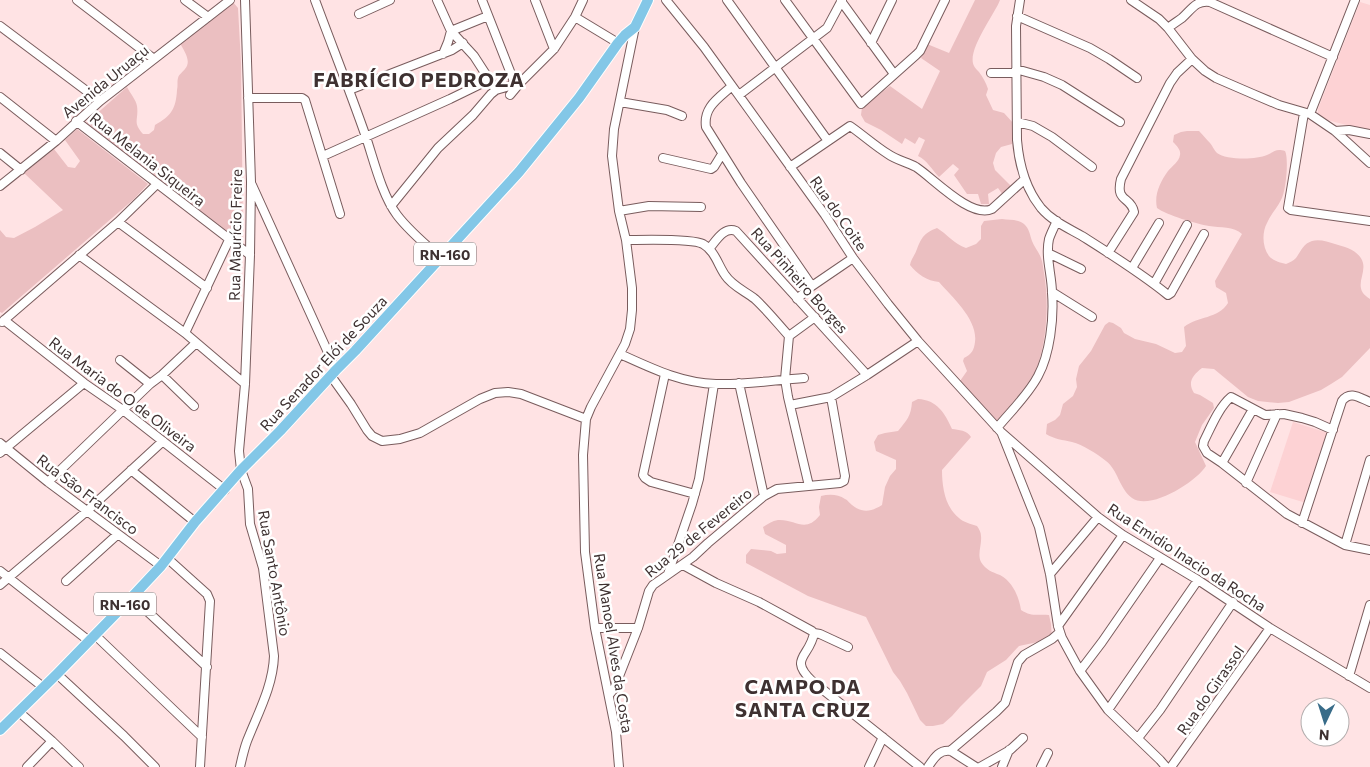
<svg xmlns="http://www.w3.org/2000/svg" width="1370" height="767" viewBox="0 0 1370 767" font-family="Commissioner,sans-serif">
<rect width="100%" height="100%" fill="#ffe3e4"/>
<path fill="#fdd2d4" d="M1360,2L1370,5V131L1327,120L1321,117L1318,114V109Z
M1293,422L1328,433L1306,503L1270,492Z"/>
<path fill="#ebbfc1" d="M975,0H1000C995,14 966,51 974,66C975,68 977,70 979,72C983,77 986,83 988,89L986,95L993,110L1004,113L1014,124L1012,144L1001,147L996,153L993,163L995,170L1011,186L1003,195L998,188L988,194L989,204H981L978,194H967L954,175L959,169L953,164L939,177C932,170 927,160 918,156L925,140L919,137L915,144L905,138L902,144L881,130L865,122L861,115L862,107L890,86L922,109L940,71L921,58L927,44L949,53Z
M232,1L238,8L241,63L243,231L242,245L86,123L127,87C130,93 136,100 137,106C139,120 132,122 143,134H149L154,130L155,125C171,116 176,109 177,90C178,86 177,81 178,78C179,74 183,72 185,69C192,61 184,51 180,43Z
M77,129L148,184L134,199L2,313L0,312V230L6,237L14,238L35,227L63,210L24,173L54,149L68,167L75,168L80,161L65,140Z
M1187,131H1199C1203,135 1206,139 1210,143C1212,145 1214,150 1217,153C1226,160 1256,160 1267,155C1274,152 1276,148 1285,151C1289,158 1286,192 1281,200C1277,208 1271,214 1267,223C1262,232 1262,247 1269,256C1273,261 1281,263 1286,264C1290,262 1293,261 1296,258C1301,251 1303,244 1312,241C1320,239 1328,242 1335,244C1346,247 1360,251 1363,263C1366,276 1352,288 1370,299V348L1342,377L1331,384L1321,390L1289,402L1278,403L1258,401L1248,397L1214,369L1202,368C1193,375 1187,382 1194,393L1200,395L1213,403L1214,408L1202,425L1195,442L1206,466C1196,482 1150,511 1132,498C1119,488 1118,470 1106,461C1096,453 1083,445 1072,442C1063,440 1054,439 1046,434L1047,424L1055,420L1060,415L1063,404L1073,396L1077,387L1076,379L1079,366L1091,351L1105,325L1109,322L1113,323L1121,328L1124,333L1135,339L1156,344L1175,353L1182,352L1186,346L1184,327C1198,316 1218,319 1228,303L1226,293L1216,287L1215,281L1242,234C1234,226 1220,228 1209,226C1197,224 1166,215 1157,208C1154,195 1160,182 1168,171C1172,166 1179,162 1180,155C1181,150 1177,146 1173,142L1174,135L1181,132Z
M1002,219C1009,220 1018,219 1024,224C1029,228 1030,235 1032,241C1034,247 1039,252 1041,258C1043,263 1043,268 1044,273C1049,302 1047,337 1038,365C1032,382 1009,406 997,421L963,386L960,381L967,371L963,361L964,358C972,354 974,350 975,342C978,320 953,298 939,282C927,281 917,274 910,265C911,259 915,255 917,249C922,237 924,233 937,228C947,234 954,244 966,248L976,244L981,239V226L984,221Z
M918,399C937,400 945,413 952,429C959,430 967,430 971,437L942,470C942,487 945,507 959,518C963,522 971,524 977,526C979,529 981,532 981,536C982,545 977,554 981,562C986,570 992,572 1000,575C1013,582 1019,597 1021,610C1032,617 1036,614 1049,615L1051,624L1052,639L1019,646L1006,660L987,672L981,686L960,707L952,716L943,724L933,726H926L920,720L907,693L900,681L893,672L866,617L808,596L746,563V555L751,549L771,551L777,554L786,553V545L765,534L763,527C768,524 772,521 778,520C796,519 805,534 820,515L819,507L821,496C829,494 838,494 845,499C848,500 849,503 852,505C862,513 871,512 882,505L885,487L890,476L896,469V460L876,451L874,442L878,435L885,433L898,431C907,420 911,416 912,402Z"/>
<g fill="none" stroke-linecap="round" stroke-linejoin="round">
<g stroke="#795c5d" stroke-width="10">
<path id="minor" d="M77,0L154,59
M185,0L208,17
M315,0C332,46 350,91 366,137C374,161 382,195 397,215C409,231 426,245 441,258
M437,0L451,31L474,56L496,90
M482,0L515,84
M535,0L554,49
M666,0L704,47L825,215L853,258L888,304L918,341L1001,432L1098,517L1123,535L1198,580L1270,628L1370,688
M727,0L828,141
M785,0L861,104L916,55L920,51L945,0
M1020,0L1016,26L1017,140C1019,164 1025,188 1041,208C1052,221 1068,228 1082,236C1112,255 1141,273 1168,295L1171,293L1204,234
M1131,0L1159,19L1168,28L1192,59L1205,71L1216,78L1253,94L1279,105L1310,114L1335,131L1370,163
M841,1L894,74
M359,14L390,0
M1017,16L1090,48L1109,59L1137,78
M575,17L618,43
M0,26L100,101
M1168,28C1173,24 1178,21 1182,18C1192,9 1196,0 1210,2L1333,57
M871,43L892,0
M443,54L448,42L451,31L488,16
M1016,69L1044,77L1062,85L1120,122
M991,73H1016
M732,86C719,98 703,107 706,127L741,183L812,286
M349,90L452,50L463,43
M510,95L520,83
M739,95L827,28L842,0
M0,97L56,141
M248,98H302L305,100L340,214
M620,102L667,110L682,116
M1304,113L1288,208L1291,210L1370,221
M1310,114L1355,0
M76,121L250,255
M1017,122L1033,126L1052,137L1092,167
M1335,131L1349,130L1370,134
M0,153L21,170
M323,156L450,99L489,80
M663,158L711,169L714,167L722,154
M790,167L850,126C863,135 875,146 888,154C896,160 907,162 916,167C933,178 971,219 992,209L1025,179
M252,185L336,370
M0,186L56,141L100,101L230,0
M391,206L438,148L473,115L491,94L496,90L520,83L554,49L575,17L583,0
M619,211L649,206L701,207
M118,222L207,288
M626,240C640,240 692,238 703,244C715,251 718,265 725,275C732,286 745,291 755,299C767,310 778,324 789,336
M709,249C716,241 724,226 736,231L867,375
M1048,253L1081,269
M1108,253L1134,212C1131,196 1115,203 1121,179L1170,83L1177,73L1192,59
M79,255L185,333L245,384
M1132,268L1159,223
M1154,284L1187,225
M1052,292L1092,317
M797,299L812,286L853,258
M4,320L84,383L123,410L225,490
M2,322L118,222L157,184
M185,333L229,240
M620,354C651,368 681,383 716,384C745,385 775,380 804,378
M120,360L150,384
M665,374L643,475L645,478L651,482L695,494
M162,375L194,406
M331,376L351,404L367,430L372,436L382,441L400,439L420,433L480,399L495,393L508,392L521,394L586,419
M739,383L764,496
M790,405L831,397L867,375L918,341
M997,428C1011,411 1028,395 1038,376C1050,354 1054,318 1052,293C1052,275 1045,257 1049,239C1051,233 1054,227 1057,221
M1333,430L1315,422L1302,418L1284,414L1265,415L1231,397C1219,407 1211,427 1204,441L1203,446L1207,453L1222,463L1287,514L1345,545L1370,550
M1002,434L1039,527L1050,574L1058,626L1062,638L1080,671L1108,710L1160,760L1166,767
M0,443L48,482L161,566
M0,453L84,383
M1222,463L1253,409
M131,470L195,522
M48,482L150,384L162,375L196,343
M1246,483L1277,414
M809,486L788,397L785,379L789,336L815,317
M1302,523L1342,401C1350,390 1360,398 1370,402
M1345,545L1370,460
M167,558L207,594L210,601L200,767
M683,565L716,583L759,602L812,631L814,633L820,634L848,647
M0,571L89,641
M668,574L692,504L699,479L714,384
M1050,574L1098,517
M66,581L118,534
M0,585L87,511L163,441
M132,597L207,667
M1058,626L1123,535
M595,628H638
M814,633C810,657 788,658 812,681L920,767
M95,635L202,737
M0,653L43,687
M1080,671L1102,642L1160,558
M57,674L124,736L155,767
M1349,676L1370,605
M609,695L614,689L638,628L649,591L653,585L693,557L708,543L764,496L777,489L840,483L844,481L845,476L831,397
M1108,710L1198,580
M19,712L52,741L79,767
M1138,738L1160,710L1233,602
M950,751L996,712L1005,703L1018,662L1024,655L1052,639L1060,632
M27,767L52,741
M240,767C242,758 244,749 247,741C258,713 273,686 274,656L263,568L250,524L248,489L241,470L239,451L245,384L250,255L251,182L245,0
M619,767L616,732L595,628L585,552L583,455L586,419L591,407L625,344L630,329L632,310V288L626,240L619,211L614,172L612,156L614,129L635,27
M869,767L883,737
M928,767C934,758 939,749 951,751L976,767
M980,767L1010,750L1023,738
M1002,767L1009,750
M1041,767L1048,753
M1171,767L1270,628"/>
</g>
<g stroke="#fff" stroke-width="12">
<path id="major" d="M0,730L57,674L132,597L161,566L195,522L241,470L280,431L336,370L355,351L519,172L579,98L618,43L625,35L635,27L648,0"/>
</g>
<use href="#minor" stroke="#fff" stroke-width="8"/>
<use href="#major" stroke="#83c7e7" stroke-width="10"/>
</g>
<g text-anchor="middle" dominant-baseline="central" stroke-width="5" stroke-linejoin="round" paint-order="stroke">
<g fill="#fff" stroke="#786f6f" stroke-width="1">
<rect x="414" y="242.5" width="62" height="23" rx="4"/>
<rect x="94" y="592.5" width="62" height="23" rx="4"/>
</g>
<g font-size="14" font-weight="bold" fill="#3e3131">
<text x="445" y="254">RN-160</text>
<text x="125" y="604">RN-160</text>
</g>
<g font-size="15" fill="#3e3131" stroke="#fff">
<text transform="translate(105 81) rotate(-39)">Avenida Uruaçu</text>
<text transform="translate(148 159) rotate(38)">Rua Melania Siqueira</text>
<text transform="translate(839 213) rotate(55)">Rua do Coite</text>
<text transform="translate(235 235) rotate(-89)">Rua Maurício Freire</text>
<text transform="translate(800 280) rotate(48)">Rua Pinheiro Borges</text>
<text transform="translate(323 363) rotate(-47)">Rua Senador Elói de Souza</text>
<text transform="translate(123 394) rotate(37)">Rua Maria do O de Oliveira</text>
<text transform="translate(88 494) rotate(37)">Rua São Francisco</text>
<text transform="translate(698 532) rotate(-39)">Rua 29 de Fevereiro</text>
<text transform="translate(1187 557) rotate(33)">Rua Emidio Inacio da Rocha</text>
<text transform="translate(275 573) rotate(80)">Rua Santo Antônio</text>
<text transform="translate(614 643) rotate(81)">Rua Manoel Alves da Costa</text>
<text transform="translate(1210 690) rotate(-55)">Rua do Girassol</text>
</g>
<g font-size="20" font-weight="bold" letter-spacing="1" fill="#3e3131" stroke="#fff">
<text x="419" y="79">FABRÍCIO PEDROZA</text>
<text x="803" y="686">CAMPO DA<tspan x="803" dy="23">SANTA CRUZ</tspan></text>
</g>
</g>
<g transform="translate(1325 722) rotate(184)"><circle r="24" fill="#ffffff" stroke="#b2adad"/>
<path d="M0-4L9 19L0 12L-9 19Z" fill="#386c89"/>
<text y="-8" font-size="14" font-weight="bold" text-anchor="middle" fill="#3e3131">N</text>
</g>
</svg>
